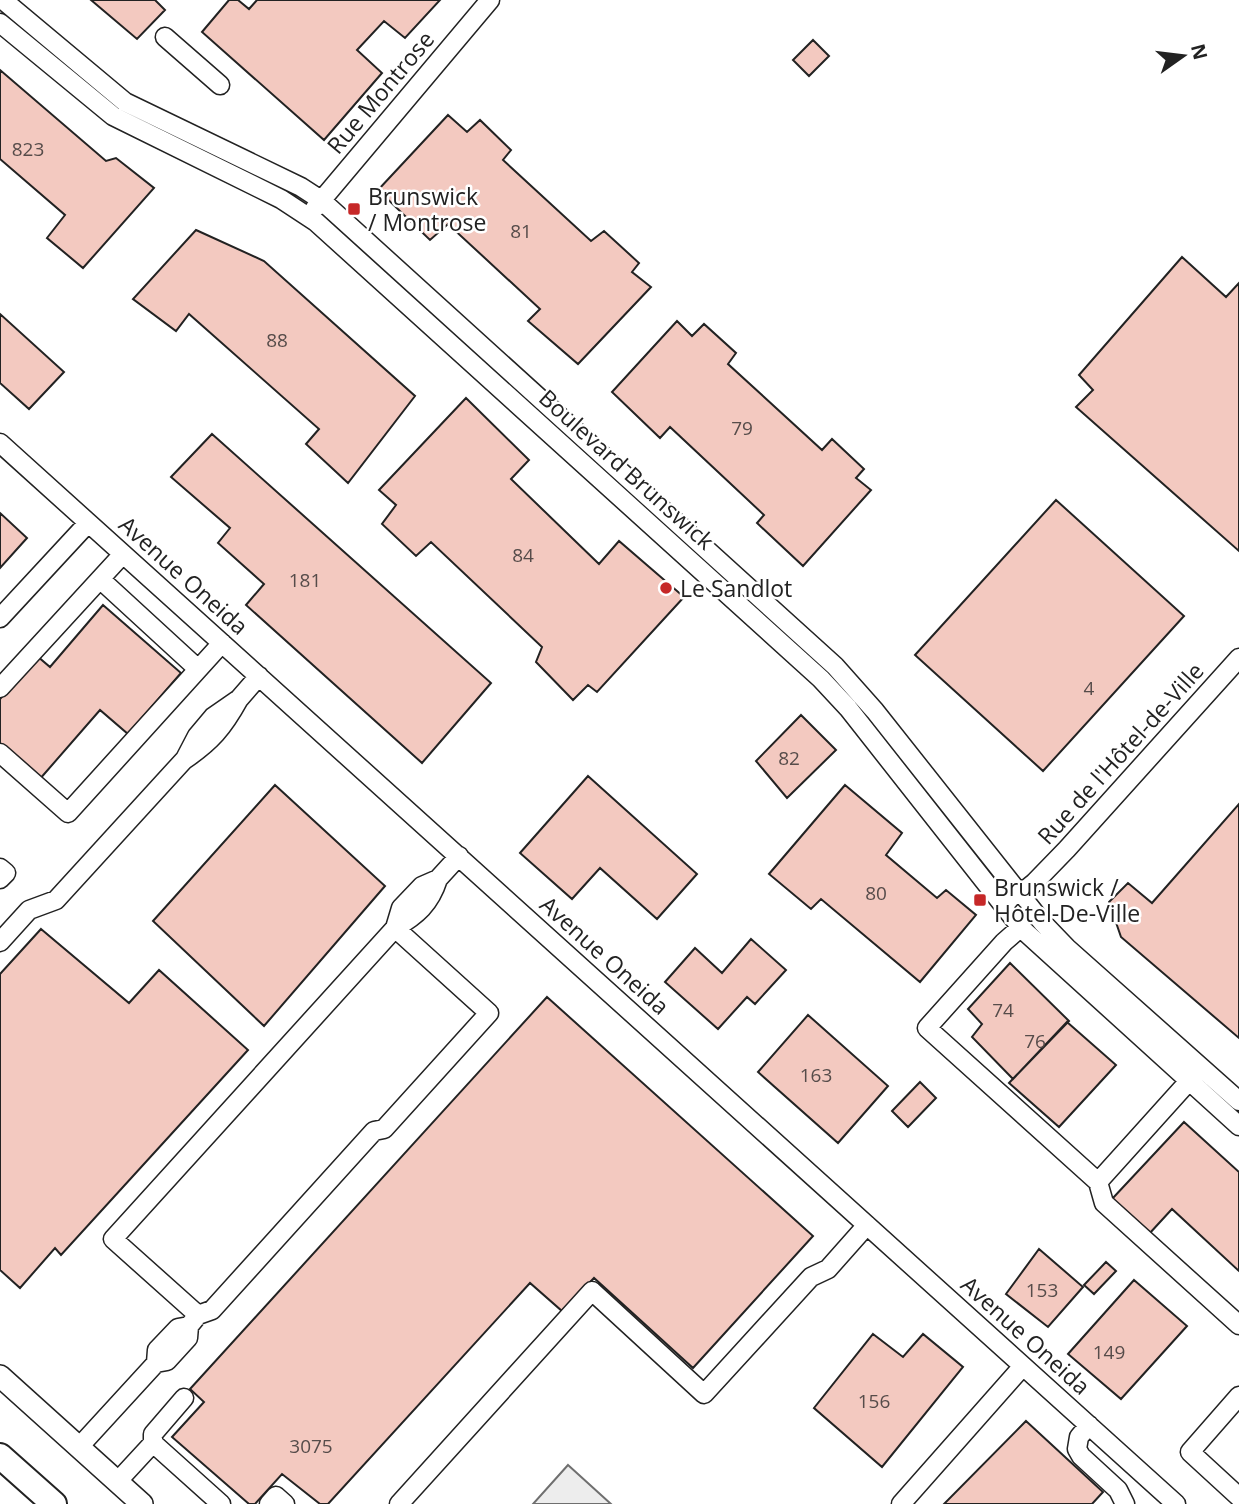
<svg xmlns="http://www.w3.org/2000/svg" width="1239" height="1504" viewBox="0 0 1239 1504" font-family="'Open Sans',sans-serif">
<rect width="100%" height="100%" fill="#fff"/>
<path fill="#ededed" stroke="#6f6f6f" stroke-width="2" d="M568,1465L611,1504H533Z"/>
<path fill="#f3c9c0" stroke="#222" stroke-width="2" d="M91,0H155L165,10L137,39Z
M229,0H238L249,9L257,0H440L405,38L384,21L357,50L382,73L324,140L202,32Z
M813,40L829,56L809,76L793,60Z
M0,70L106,161L116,158L154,188L83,268L47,238L65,215L0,159Z
M448,115L467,132L480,120L511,150L503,160L591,241L604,231L639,263L632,272L651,287L578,364L528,321L540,309L448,224L430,240L378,190Z
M196,230L264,261L415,396L348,483L306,444L319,429L189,314L176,331L133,299Z
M1182,257L1226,297L1239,283V551L1076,407L1093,390L1079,375Z
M0,314L64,372L29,409L0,383Z
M677,321L692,336L704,324L736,353L728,364L822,450L832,439L864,469L856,478L871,490L803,566L757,523L764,515L670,427L660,438L612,392Z
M466,398L529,460L511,479L599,564L619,541L684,597L597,692L588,685L573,700L536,662L542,647L431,542L416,556L382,524L396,505L379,490Z
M212,434L491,683L422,763L246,605L264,584L218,543L230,528L171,477Z
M1056,500L1184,616L1043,771L915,655Z
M0,513L27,538L0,568Z
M103,605L181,673L128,734L100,710L39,780L0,746V699L37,656L50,667Z
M801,715L836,750L787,798L756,761Z
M588,776L697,874L657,919L600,868L572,899L520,853Z
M275,785L385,886L264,1026L153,921Z
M845,785L902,833L886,855L937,898L946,890L976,915L920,982L821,899L811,909L769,874Z
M1239,804V1038L1121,937L1109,902L1128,883L1152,903Z
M41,929L129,1003L159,970L248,1050L61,1255L55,1248L20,1288L0,1270V974Z
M751,939L786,970L755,1004L747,997L718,1029L665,982L695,948L722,973Z
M1010,963L1069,1021L1013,1079L972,1037L982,1024L968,1009Z
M547,997L813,1236L693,1368L594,1278L562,1311L530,1283L328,1504H320L282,1474L255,1504H249L172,1437L204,1402L190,1389Z
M808,1015L888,1086L838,1143L758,1072Z
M1067,1022L1116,1065L1059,1127L1009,1083Z
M920,1082L936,1098L908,1127L892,1111Z
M1184,1122L1239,1172V1271L1172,1209L1149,1234L1112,1199Z
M1039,1249L1083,1287L1048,1327L1006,1294Z
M1106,1262L1116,1271L1094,1294L1084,1285Z
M1134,1280L1187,1326L1121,1399L1068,1354Z
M873,1334L903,1357L923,1334L963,1367L882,1467L814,1408Z
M1026,1421L1103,1492L1092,1504H944Z"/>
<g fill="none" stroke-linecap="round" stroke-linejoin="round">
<g stroke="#222" stroke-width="21">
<path id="minor" d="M3,0L125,102L301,187L321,200L835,666L875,711L1042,922L1067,948L1239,1101
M0,23L113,116L281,199L316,222L821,679L848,708L1022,929L1239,1126
M165,37L220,85
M315,208L490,0
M0,443L1176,1504
M100,579L198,669
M0,618L88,523
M0,688L123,554
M0,753L68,813L222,643
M185,759L197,736L213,717L239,699L259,676
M0,868L6,873L0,879
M1013,900L1034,883L1067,849L1239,658
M1021,927L1004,942L927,1028L1098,1182L1104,1203L1239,1325
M395,928L401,908L422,886L438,879L459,856
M0,942L29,910L56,900L184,760C211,742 223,728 239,699
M1098,1182L1189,1081
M198,1315L113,1239L395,928C417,915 430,904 438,879
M156,1363L157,1350L178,1328L189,1326L198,1315L212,1310L374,1131L384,1129L489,1013L395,928
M1239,1396L1190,1452L1239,1497
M1089,1425L1079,1437L1077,1449L1081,1456L1118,1490L1125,1504
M153,1443V1434L184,1398
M79,1447L156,1363L167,1361L188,1338L189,1326
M117,1482L153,1443L221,1504
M269,1504L276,1496L285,1504
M399,1504L592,1291L704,1394L811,1277L828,1269L867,1225
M901,1504L1023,1366"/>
</g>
<g stroke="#222" stroke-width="24">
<path id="major" d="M0,1376L142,1504"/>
</g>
<g stroke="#222" stroke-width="28">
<path id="highway" d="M0,1456L54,1504"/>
</g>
<use href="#minor" stroke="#fff" stroke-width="18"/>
<use href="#major" stroke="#fff" stroke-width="21"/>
<use href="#highway" stroke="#fff" stroke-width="24"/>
</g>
<g fill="#c62828" stroke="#fff" stroke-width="2.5">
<rect x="347" y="202" width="14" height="14" rx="3.5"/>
<circle cx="666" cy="588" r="7"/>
<rect x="973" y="893" width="14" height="14" rx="3.5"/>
</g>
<g text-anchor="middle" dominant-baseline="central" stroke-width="5" stroke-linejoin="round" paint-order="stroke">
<g font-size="19" fill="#564c4a">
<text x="28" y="149">823</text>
<text x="521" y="231">81</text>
<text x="277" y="340">88</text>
<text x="742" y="428">79</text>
<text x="523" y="555">84</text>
<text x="305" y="580">181</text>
<text x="1089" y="688">4</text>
<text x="789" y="758">82</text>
<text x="876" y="893">80</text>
<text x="1003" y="1010">74</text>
<text x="1035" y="1041">76</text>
<text x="816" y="1075">163</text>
<text x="1042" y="1290">153</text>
<text x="1109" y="1352">149</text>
<text x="874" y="1401">156</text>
<text x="311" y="1446">3075</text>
</g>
<g font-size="23" fill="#222" stroke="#fff">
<text transform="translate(380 92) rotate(-50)">Rue Montrose</text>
<text transform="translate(627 469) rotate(42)">Boulevard Brunswick</text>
<text transform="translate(184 575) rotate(42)">Avenue Oneida</text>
<text transform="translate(1120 753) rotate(-48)">Rue de l'Hôtel-de-Ville</text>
<text transform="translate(605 955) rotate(42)">Avenue Oneida</text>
<text transform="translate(1026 1335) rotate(42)">Avenue Oneida</text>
</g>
<g font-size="23" fill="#222" stroke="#fff" text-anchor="start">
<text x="368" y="196">Brunswick<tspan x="368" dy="26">/ Montrose</tspan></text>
<text x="680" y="588">Le Sandlot</text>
<text x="994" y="887">Brunswick /<tspan x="994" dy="26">Hôtel-De-Ville</tspan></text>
</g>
</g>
<g transform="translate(1183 56) rotate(76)" stroke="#ffffff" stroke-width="5" paint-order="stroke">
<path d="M0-5L12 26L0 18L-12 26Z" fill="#222222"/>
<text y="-10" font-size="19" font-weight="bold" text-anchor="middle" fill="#222222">N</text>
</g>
</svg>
